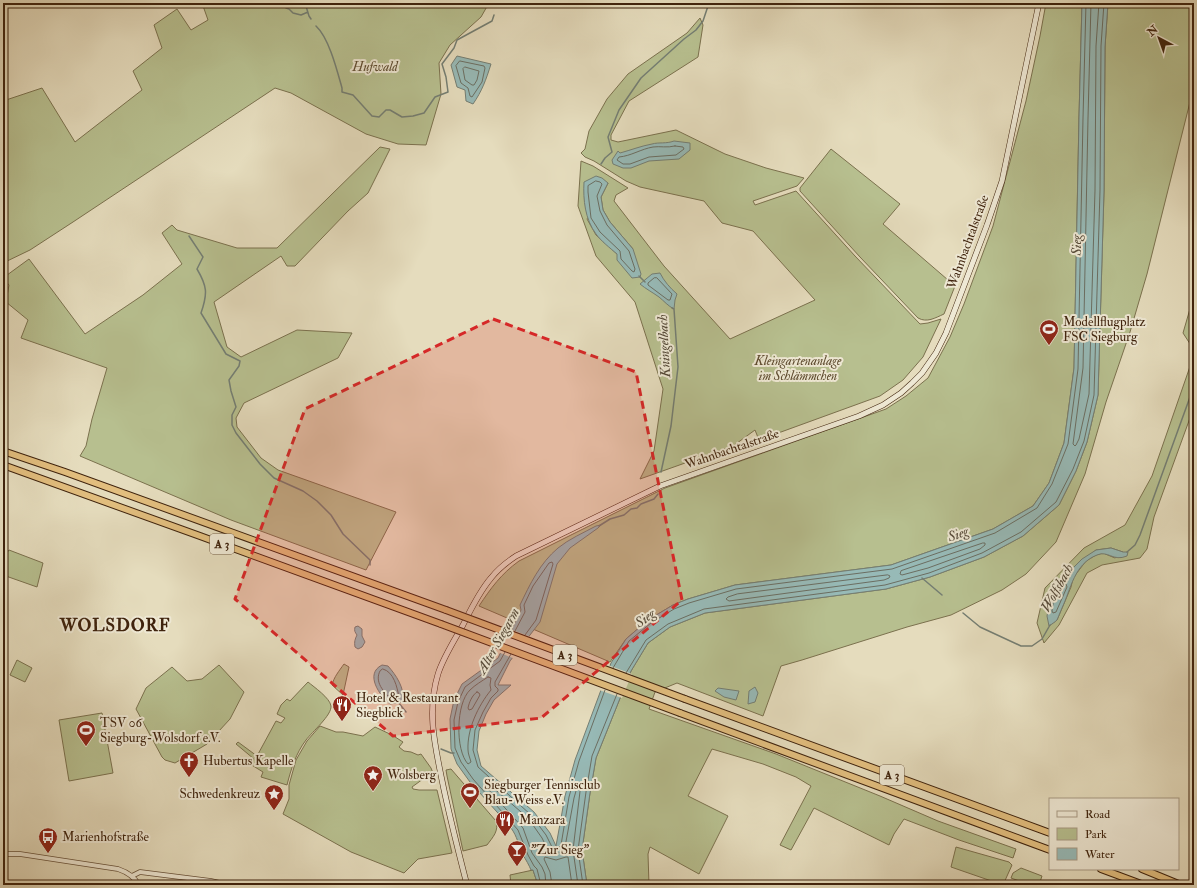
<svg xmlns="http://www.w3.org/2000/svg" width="1197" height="888" viewBox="0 0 1197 888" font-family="'IM FELL Double Pica',serif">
<rect width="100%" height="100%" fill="#e5dcbd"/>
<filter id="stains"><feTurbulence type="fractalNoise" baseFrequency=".005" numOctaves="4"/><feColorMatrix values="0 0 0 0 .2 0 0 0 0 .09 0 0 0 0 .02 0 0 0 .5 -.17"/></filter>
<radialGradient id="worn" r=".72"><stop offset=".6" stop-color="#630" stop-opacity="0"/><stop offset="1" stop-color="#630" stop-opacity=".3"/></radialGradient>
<path fill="#b7bf8f" stroke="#7b714e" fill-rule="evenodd" d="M202,3H489L481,17L450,45L439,63L441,94L426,145L398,144L366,134L291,93L275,88L73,222L30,250L3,263V101L42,88L75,142L142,90L133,71L162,48L154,25L177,9L191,30L208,20Z
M1046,3H1082L1079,117L1074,368L1064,443L1049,483L1033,506L993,529L891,565L735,585L688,599L673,605L648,620L626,639L610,662L479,606C491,588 501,574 519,561L665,488L886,409L906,396L928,378L950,337L964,304L993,226L1026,101L1040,36Z
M1108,3H1194V86L1147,274L1130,332L1106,402L1085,474L1056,542L1026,574L1002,590L951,615L907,627L802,660L781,666L763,716L677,683L655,692L649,709L776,754L880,796L938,821L1016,849L1013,858L959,840L904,819L894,834L889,845L814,808L791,850L780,845L811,786L796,777L763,764L712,749L688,796L728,816L699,874L650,847L648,854L649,885H587L582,850L590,793L596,758L631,671L648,643L670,627L705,613L886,589L930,577L984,557L1023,536L1059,505L1076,471L1087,442L1098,395L1104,191L1105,47Z
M700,18L703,25L698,57L629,101L611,135V140L618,142L676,130L725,154L766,168L804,178L797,186L753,201L755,205L796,191L855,256L920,324L928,323L941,319L923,357L903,380L880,396L759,440L755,430L733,446L640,479L654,451L663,389L635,302L596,256L578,206L581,161L593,166L628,188L616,195L614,201L664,266L730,339L815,300L753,231L722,223L708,206L704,201L640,187L626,181L594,161L585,157L581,153L585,149L589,131L607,99L628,74L687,33ZM608,183L601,197L603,210L610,222L633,249L617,254L596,235L587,219Z
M380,147L390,149L368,193L348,211L295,266H287L281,256L214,302L227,347L241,357L297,330L352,333L338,358L244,403L236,418L237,427L261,458L278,470L396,512L366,570L231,520L80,456L86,446L92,419L107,368L21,338L28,320L6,302L9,285L3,278L29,259L85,334L143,295L182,264L162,233L172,225L177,230L237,248H277Z
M831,149L900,204L883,224L955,286L944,314C935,318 927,323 918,318L860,257L800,191V188Z
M1194,295V350L1183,333Z
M1194,355V407L1154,517L1147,549L1140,558L1102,565L1087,573L1059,625L1044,643L1037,623L1045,588L1084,548L1125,525L1152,476ZM1111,548L1123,552L1115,558L1103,553L1096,555L1086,561L1073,578L1071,587L1057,620L1050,625L1057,584L1070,571L1096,550Z
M9,550L43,563L37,587L3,575V558Z
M17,660L32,668L25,682L10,675Z
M344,664L349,667L343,695L332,685C334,677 339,671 344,664Z
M219,665L244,692L230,719L207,744L175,763L165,760L162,757L136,709L146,688L172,667L187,681L202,679Z
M308,682C314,687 330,698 331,706C332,715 312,732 306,740C296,753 291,769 287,785L261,777L263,772L250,764L254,759L236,744L238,742L257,756L276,721L281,723L285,718L277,714L281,705L287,699L290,701Z
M102,713L113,773L69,781L59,720Z
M320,726L336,732H343L363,736L375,727L392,735L403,742L399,747L404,751L411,752L418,755L421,754L431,768L433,773L426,774L423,779L412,787L413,789L419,790H437L452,853L418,859L404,873L351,852L283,814L289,799V785L296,760L307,741Z
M451,769L496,821C499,831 493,837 487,845L463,851L447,776L446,770Z
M956,847L1009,862L1012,865L1003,885L951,867Z
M1021,868L1042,876L1039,885H1030L1011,878L1013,873Z
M533,870L538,885H511L510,875Z"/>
<path fill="#97bab7" stroke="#747e73" d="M1082,3H1108L1105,47L1104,191L1098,395L1087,442L1076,471L1059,505L1023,536L984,557L930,577L886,589L705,613L670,627L648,643L631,671L596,758L590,793L582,850L587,885H538L533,870H531C529,865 526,860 523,855C519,846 517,836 511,828L508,827L506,822L470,782L457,764L451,749L450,719L454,700L462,684L498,658L521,610L520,605C530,584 540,563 558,548C569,539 583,533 596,526L601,525L598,528L570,548L557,564L540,622L510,661L498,685H511L494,700L486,714L479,731L477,750L481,766L534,812L550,833L556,846L565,796L575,760L611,663L626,639L648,620L673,605L688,599L735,585L891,565L993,529L1033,506L1049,483L1064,443L1074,368L1079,117Z
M457,56L491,64C486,80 482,91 473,104L466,101L465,90L457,87L451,65Z
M674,141L690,143V150L679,159L649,161L631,168H623L613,164L612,160L618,151L620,153C631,150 641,146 652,144C659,142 666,144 674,141Z
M596,176L602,178L608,183L601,197L603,210L610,222L633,249L641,274L640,277L632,278L617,260V254C610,248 601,241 596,234C585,219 583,200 584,182Z
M660,273C664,281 670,288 677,294L675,300L674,309C668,306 664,301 659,297C652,292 646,289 640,284L652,274Z
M1111,548L1123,552H1128L1127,556C1113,562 1108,550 1097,555C1074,564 1071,589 1062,608C1060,612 1059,616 1057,620C1055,622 1052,624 1049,626L1047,616L1049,605L1052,594L1057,584L1082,559L1096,550Z
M358,626L362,629V636L365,642L362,647L358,649L355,647C354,642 355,639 357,635C355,632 354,631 355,627Z
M382,665L388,666C396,675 405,688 403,702L390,704C380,696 364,674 382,665Z
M755,687L758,693L755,702L748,704L749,691Z
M718,688L739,691L736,700L724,697L715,691Z"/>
<path fill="#e5dcbd" d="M510,629L531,637L515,659L498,652Z
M608,665L632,674L622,698L599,690Z"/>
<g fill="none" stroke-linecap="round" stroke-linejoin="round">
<path stroke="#6b6e62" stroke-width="1" d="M1091,3L1088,118L1083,368L1073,444L1075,446L1076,445L1079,439L1089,394L1095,190L1096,46L1099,3
M460,61L484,66L485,68L482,82L472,97L470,96L468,88L461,83L456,66Z
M465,67L479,71L477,80L474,85H472L465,80L463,69Z
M675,146L683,147L684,149L676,155L649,157L630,164H623L617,160L619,157C631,156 641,149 653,147C660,146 667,148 675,146Z
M596,181L600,182L602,184L597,196L600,211L607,225L629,251L635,269L634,272L632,271L621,259L620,251L600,232L591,218L588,192V186Z
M657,278L672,294L670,300H668L648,285V283L654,278Z
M983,543H985V545L980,549L928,568L902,575L900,574L901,571Z
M888,575L890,576L889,578L884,580L729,601L726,599L728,597L737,594Z
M1064,584H1066L1067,587L1056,612L1053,613L1052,611C1053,601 1056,591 1064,584Z
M515,631L525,612L524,605L533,586L549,563L552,562L553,564L536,620L525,635
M505,652L500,661L465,687L458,702L454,720L455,748L461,762L473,779L518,830L528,855L534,866L537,869L541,885
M511,654L495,682V686L498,689V691L491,698L483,712L475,730L473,750L478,767L531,815L546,835L552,847L554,849L558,848L561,845L569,797L579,761L605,690
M613,668L629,641L651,623L674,609L689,603L736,589L892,569L995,533L1037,508L1052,484L1068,444L1078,369L1083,118L1086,3
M383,669C394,672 397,687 399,697L398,699H391C384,692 374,682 380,671Z
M626,673L646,640L668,624L704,609L885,585L929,573L982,553L1021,532L1056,502L1073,469L1084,441L1094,395L1100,190L1101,46L1104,3
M488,677L491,678L490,685L491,690C478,706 467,729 468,750C468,754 470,758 471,762L468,764C455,750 456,703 470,690C475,685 482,681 488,677Z
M477,692L479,693L480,695L472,709L469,710L468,708C469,703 472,695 477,692Z
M546,885L545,874L542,867L532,853L523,828L488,789L489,786H491L528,818L542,838L549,852L554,854L559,853L563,851L565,847L574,798L578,784L580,783H581L573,850L578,885
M552,885L550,872L544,859L545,857L556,860L566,857H568L572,885
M583,885L578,850L586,792L592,756L617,694"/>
<path stroke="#747e73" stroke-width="1.5" d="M281,3L286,8L289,9L293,13L301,15L308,12
M305,3L309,16L311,19
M316,26C329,38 337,70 342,88V92L353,95L372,116L379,117L386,110H390L402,117L413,116L424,113L435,97L448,92L446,77L442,64L454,48L457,40L492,21L494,15
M601,164L605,158L612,152L608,137L619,110L641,78L684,39L696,30L703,21L709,3
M189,236L203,257L197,269C207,286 208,293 201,313L226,354L240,361L239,366L229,380L231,391L236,407L232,415V425L236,433L260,464L274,478L303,491L317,501L331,515L343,534L370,560V565
M639,276L645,282
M661,472L671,426L678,367L674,309L672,308
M599,526L610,519L624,515L631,509L637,508L641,504L654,499L658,494
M1127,552L1135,545L1140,535L1194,386
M922,578L942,595
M963,613L980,627L1021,646H1032L1042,639L1050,625
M398,702L406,712
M441,749L451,753H454"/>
<g stroke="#685139" stroke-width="5.5">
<path id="tertiary" d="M3,854H20L118,869C127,872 134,876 139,885
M132,876L140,872L211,881L228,885"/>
</g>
<g stroke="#3f230d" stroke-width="6">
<path id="secondary" d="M467,885C459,854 451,822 444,790C436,750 426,714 438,674C443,658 455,639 463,625C471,609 479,592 491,578C498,569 507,562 516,556L660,486L859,416L883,405L901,393L912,383L922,373L936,353L946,333L987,225L1002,181L1039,3"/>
</g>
<g stroke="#3f230d" stroke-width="8">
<path id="motorway" d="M3,451L65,472L446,610
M3,465L200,536L441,624
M685,699L1050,833
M680,713L1050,850
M1101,869L1144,885
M1142,869L1181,885"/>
</g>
<use href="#tertiary" stroke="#eee8d4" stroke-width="4"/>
<use href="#secondary" stroke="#eee8d4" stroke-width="5"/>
<use href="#motorway" stroke="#e2be7e" stroke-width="6"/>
<g stroke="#3f230d" stroke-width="8" stroke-linecap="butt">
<path id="motorway-bridge" d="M446,610L685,699
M441,624L680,713"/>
</g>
<use href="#motorway-bridge" stroke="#e2be7e" stroke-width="6"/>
</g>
<path fill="#d62828" fill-opacity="0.2" stroke="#d62828" stroke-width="3" stroke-dasharray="8 5" stroke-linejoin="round" d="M493,319L636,372L682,600L541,718L393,736L235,599L305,409Z"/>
<defs>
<g id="stadium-pin" transform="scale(1)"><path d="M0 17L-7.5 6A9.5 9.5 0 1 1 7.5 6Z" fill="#8f2418" stroke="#eee8d4"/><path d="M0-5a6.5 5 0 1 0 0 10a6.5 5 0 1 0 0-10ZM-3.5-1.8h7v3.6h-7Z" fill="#fff"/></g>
<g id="restaurant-pin" transform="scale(1)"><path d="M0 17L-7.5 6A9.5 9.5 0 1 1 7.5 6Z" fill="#8f2418" stroke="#eee8d4"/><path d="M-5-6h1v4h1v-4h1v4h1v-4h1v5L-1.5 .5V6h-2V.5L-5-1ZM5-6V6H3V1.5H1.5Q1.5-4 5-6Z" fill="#fff"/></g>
<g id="church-pin" transform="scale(1)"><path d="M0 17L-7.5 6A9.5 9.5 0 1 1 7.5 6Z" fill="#8f2418" stroke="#eee8d4"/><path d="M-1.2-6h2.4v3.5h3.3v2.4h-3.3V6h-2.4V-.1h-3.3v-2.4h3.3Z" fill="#fff"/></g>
<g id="sight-pin" transform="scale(1)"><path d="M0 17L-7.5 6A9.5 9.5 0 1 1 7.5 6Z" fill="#8f2418" stroke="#eee8d4"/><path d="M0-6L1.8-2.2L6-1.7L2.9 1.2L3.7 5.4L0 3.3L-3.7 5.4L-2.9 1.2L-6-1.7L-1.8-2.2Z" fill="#fff"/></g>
<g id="bus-pin" transform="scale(1)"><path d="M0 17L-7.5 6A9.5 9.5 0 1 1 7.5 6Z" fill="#8f2418" stroke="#eee8d4"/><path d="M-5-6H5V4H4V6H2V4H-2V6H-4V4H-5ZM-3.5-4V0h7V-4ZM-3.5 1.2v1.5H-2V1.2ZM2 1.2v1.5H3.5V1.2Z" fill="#fff"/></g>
<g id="bar-pin" transform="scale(1)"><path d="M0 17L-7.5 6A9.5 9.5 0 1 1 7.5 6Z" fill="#8f2418" stroke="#eee8d4"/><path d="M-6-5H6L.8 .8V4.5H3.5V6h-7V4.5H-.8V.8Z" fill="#fff"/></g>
</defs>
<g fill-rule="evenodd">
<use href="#stadium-pin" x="1049" y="329"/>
<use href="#restaurant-pin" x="342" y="705"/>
<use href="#stadium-pin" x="86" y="730"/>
<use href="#church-pin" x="189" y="761"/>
<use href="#sight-pin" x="373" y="775"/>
<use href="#stadium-pin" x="470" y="792"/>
<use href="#sight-pin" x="274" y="794"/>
<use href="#restaurant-pin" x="505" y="820"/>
<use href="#bus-pin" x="48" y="837"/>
<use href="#bar-pin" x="517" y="850"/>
</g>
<g text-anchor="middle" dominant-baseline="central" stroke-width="4" stroke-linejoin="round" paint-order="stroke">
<g fill="#eee8d4" stroke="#745e49" stroke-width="1">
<rect x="210" y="534" width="24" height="20" rx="3"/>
<rect x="553" y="645" width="24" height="20" rx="3"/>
<rect x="880" y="765" width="24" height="20" rx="3"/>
</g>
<g font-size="12" font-weight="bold" fill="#3f230d">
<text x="222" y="544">A 3</text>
<text x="565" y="655">A 3</text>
<text x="892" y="775">A 3</text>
</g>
<g font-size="13" font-style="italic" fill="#5d4a2e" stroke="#eee8d4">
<text x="375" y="67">Hufwald</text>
<text x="798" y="361">Kleingartenanlage<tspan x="798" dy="15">im Schlämmchen</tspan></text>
</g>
<g font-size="13" fill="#3f230d" stroke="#eee8d4">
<text transform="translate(968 242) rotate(-70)">Wahnbachtalstraße</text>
<text transform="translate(732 449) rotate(-19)">Wahnbachtalstraße</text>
</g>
<g font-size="13" fill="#3f230d" stroke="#eee8d4" text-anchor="start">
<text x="1063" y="322">Modellflugplatz<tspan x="1063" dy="15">FSC Siegburg</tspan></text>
<text x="356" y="698">Hotel &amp; Restaurant<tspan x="356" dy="15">Siegblick</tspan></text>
<text x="100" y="723">TSV 06<tspan x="100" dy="15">Siegburg-Wolsdorf e.V.</tspan></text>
<text x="203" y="761">Hubertus Kapelle</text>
<text x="387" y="775">Wolsberg</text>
<text x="484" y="785">Siegburger Tennisclub<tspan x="484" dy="15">Blau-Weiss e.V.</tspan></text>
<text x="260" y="794" text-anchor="end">Schwedenkreuz</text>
<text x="519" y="820">Manzara</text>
<text x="62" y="837">Marienhofstraße</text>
<text x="531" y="850">"Zur Sieg"</text>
</g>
<g font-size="14" font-style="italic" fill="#554938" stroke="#eee8d4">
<text transform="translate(1076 245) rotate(-90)">Sieg</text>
<text transform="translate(664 346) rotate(-93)">Kningelbach</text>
<text transform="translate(958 534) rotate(-20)">Sieg</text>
<text transform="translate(1057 588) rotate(-61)">Wolfsbach</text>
<text transform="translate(645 618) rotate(-37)">Sieg</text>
<text transform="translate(498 641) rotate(-61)">Alter Siegarm</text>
</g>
<g font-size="17" font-weight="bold" letter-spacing="1" fill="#3f230d" stroke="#eee8d4">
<text x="115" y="625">WOLSDORF</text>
</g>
</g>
<rect width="1197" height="888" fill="none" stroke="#e5dcbd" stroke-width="16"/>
<rect x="4" y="4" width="1189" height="880" fill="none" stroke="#3f230d" stroke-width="2"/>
<rect x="8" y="8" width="1181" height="872" fill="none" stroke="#3f230d"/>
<rect x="1049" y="798" width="130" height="72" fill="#eee8d4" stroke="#a89984"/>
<rect x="1057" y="811" width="20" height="6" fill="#eee8d4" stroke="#a89984"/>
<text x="1085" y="818" font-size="12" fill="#3f230d">Road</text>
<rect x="1057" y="828" width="20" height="12" fill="#b7bf8f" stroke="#a89984"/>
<text x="1085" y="838" font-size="12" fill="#3f230d">Park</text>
<rect x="1057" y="848" width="20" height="12" fill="#97bab7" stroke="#a89984"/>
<text x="1085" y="858" font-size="12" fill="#3f230d">Water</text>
<g transform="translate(1159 38) rotate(319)" stroke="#eee8d4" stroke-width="3" paint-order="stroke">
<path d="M0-3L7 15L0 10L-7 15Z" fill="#3f230d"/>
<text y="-6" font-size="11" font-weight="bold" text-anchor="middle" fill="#3f230d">N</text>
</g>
<rect width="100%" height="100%" filter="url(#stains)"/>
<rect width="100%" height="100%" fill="url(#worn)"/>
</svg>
